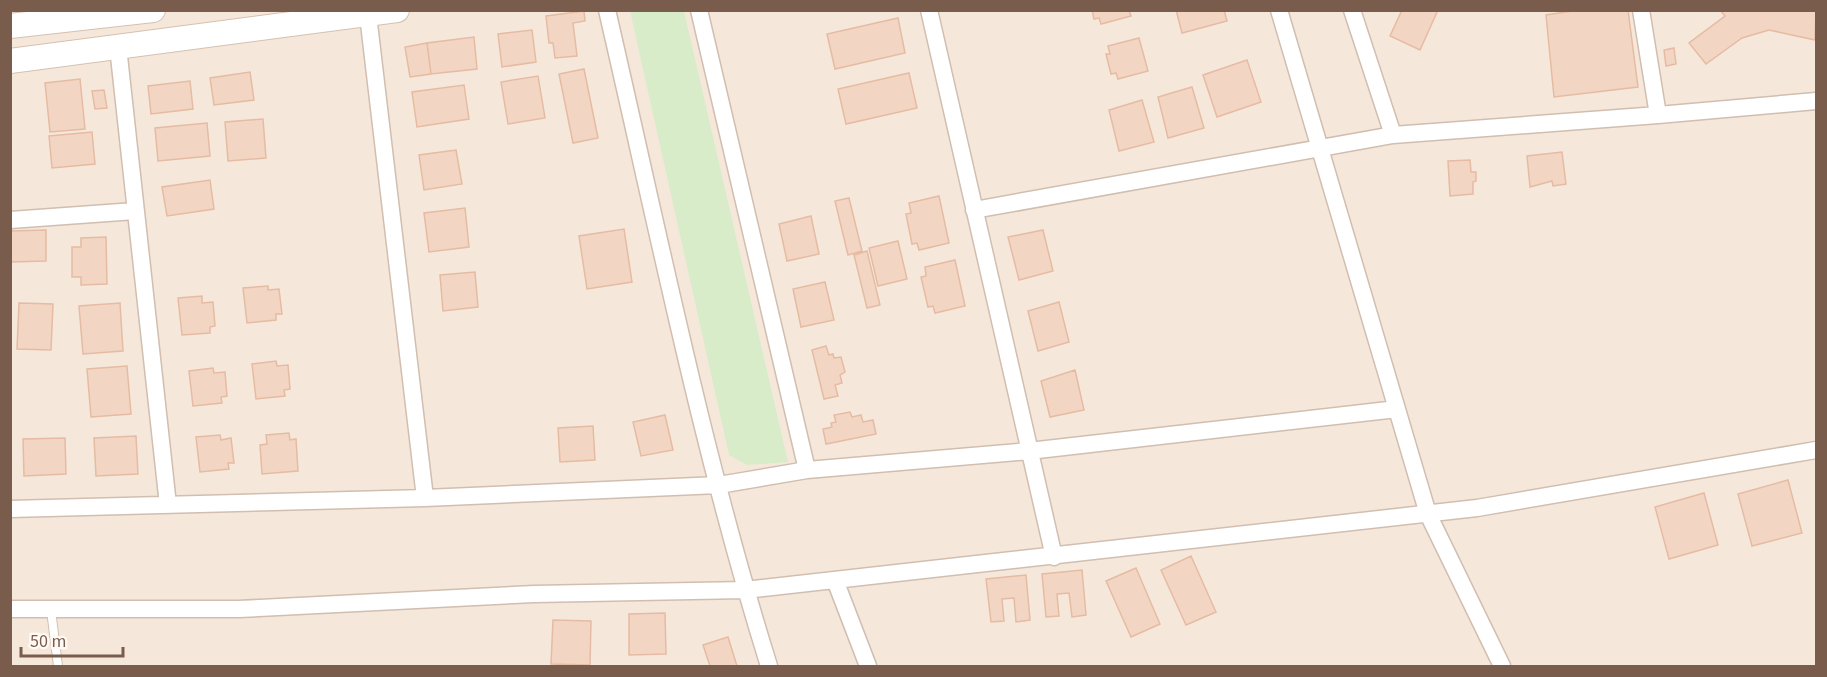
<svg xmlns="http://www.w3.org/2000/svg" width="1827" height="677" viewBox="0 0 1827 677" font-family="'Source Sans 3',sans-serif">
<rect width="100%" height="100%" fill="#fdf6ec"/>
<path fill="#f5e8da" d="M11,11H1816V666H11Z"/>
<path fill="#d8ecc9" d="M630,11H684L788,462L747,465L729,455Z"/>
<path fill="#f3d5c3" stroke="#e6bba3" stroke-width="1.5" d="M1092,10H1129L1131,16L1101,24L1099,18L1094,19Z
M1176,10H1224L1227,21L1182,33Z
M1402,10H1438L1420,50L1390,36Z
M1579,10H1628L1638,87L1554,97L1546,15Z
M1816,10L1815,40L1769,30L1742,38L1706,64L1689,43L1725,16L1720,10Z
M584,11L585,21L573,23L577,56L555,58L553,43H549L546,16Z
M898,18L905,53L835,69L827,34Z
M532,30L536,62L502,67L498,34Z
M474,37L477,69L431,74L427,43Z
M1139,38L1148,71L1118,79L1116,73L1111,74L1106,54H1110L1108,46Z
M427,43L431,74L410,77L405,47Z
M1674,48L1676,64L1666,66L1664,50Z
M1247,60L1261,102L1217,117L1203,75Z
M584,69L598,138L573,143L559,74Z
M250,72L254,100L214,105L210,78Z
M909,73L917,108L846,124L838,89Z
M538,76L545,118L508,124L501,82Z
M80,79L85,129L50,132L45,83Z
M190,81L193,109L151,114L148,86Z
M464,85L469,119L417,127L412,92Z
M1192,87L1204,128L1168,138L1158,97Z
M104,90L107,108L95,109L92,91Z
M1142,100L1154,142L1119,151L1109,110Z
M263,119L266,158L228,161L225,122Z
M207,123L210,156L158,161L155,128Z
M92,132L95,164L52,168L49,136Z
M456,150L462,184L424,190L419,155Z
M1562,152L1566,184L1553,186L1552,181L1530,187L1527,156Z
M1470,160L1471,172H1476V181L1473,182V194L1450,196L1448,161Z
M210,180L214,209L167,216L162,187Z
M939,196L949,243L919,250L917,243L912,244L906,214L911,213L909,203Z
M849,198L862,251L848,255L835,201Z
M465,208L469,247L429,252L424,213Z
M811,216L819,254L787,261L779,224Z
M624,229L632,282L587,289L579,236Z
M46,230V261L10,262V231Z
M1043,230L1053,271L1019,280L1008,237Z
M106,237L107,284L81,285V277H72V247H81V238Z
M898,241L907,279L878,286L869,248Z
M867,251L880,305L867,308L854,255Z
M955,260L965,306L935,313L933,306L928,307L921,277L926,276L925,267Z
M475,272L478,307L443,311L440,275Z
M825,282L834,320L801,327L793,289Z
M268,286V290L279,289L282,314H276V320L247,323L243,288Z
M202,296V303L213,302L215,326L210,327V333L182,335L178,298Z
M1059,302L1069,342L1038,351L1028,311Z
M19,303L53,304L51,350L17,349Z
M120,303L123,351L83,354L79,306Z
M826,346L829,355L833,354L834,358L841,357L845,372L840,375L842,383L835,385L838,396L824,399L812,350Z
M276,361L277,366L288,365L290,389L284,390L285,396L256,399L252,364Z
M127,366L131,414L91,417L87,369Z
M213,368L214,373L225,372L227,396L221,397L222,403L193,406L189,371Z
M1075,370L1084,410L1050,417L1041,381Z
M850,412L852,417L861,415L863,422L873,420L876,434L826,444L823,429L832,427L831,423L836,422L834,415Z
M665,415L673,450L641,456L633,422Z
M593,426L595,460L560,462L558,428Z
M289,433L290,440L296,439L298,471L262,474L260,445L267,444L266,435Z
M220,435L221,440L231,438L234,463H228L229,469L200,472L196,437Z
M136,436L138,474L96,476L94,438Z
M65,438L66,474L24,476L23,439Z
M1788,480L1802,533L1752,546L1738,494Z
M1704,493L1718,545L1669,559L1655,507Z
M1191,556L1216,612L1186,625L1161,570Z
M1136,568L1160,624L1131,637L1106,581Z
M1082,570L1086,615L1072,617L1069,593L1057,594L1059,616L1046,617L1042,574Z
M1026,575L1030,620L1016,622L1014,598L1002,599L1004,621L991,622L986,579Z
M665,613L666,654L629,655V614Z
M553,620L591,621L590,665L551,664Z
M728,637L737,666H710L703,645Z"/>
<g fill="none" stroke-linecap="round" stroke-linejoin="round">
<g stroke="#d1beb0" stroke-width="10">
<path id="service" d="M51,610L58,666"/>
</g>
<g stroke="#d1beb0" stroke-width="19">
<path id="minor" d="M607,10C658,230 702,452 769,666
M699,10L807,470
M929,10L1054,557
M1279,10L1428,514L1502,666
M1352,10L1393,135
M1641,10L1658,115
M368,15L425,498
M118,47L168,505
M974,210L1393,135L1658,115L1816,101
M10,220L135,211
M10,509L425,498L719,485L807,470L1029,451L1397,409
M835,580L868,666
M10,609H239L534,594L745,590L1477,508L1816,450"/>
</g>
<g stroke="#d6c0b0" stroke-width="26">
<path id="secondary" d="M10,26L153,10
M10,61L397,10"/>
</g>
<use href="#service" stroke="#fff" stroke-width="8"/>
<use href="#minor" stroke="#fff" stroke-width="16"/>
<use href="#secondary" stroke="#fff" stroke-width="24"/>
</g>
<rect width="1827" height="677" fill="none" stroke="#7a5c4d" stroke-width="24"/>
<path d="M21 647v9h102v-9" fill="none" stroke="#7a5c4d" stroke-width="3"/>
<text x="30" y="647" font-size="18" fill="#7a5c4d" stroke="#fffaf3" stroke-width="4.5" paint-order="stroke">50 m</text>
</svg>
